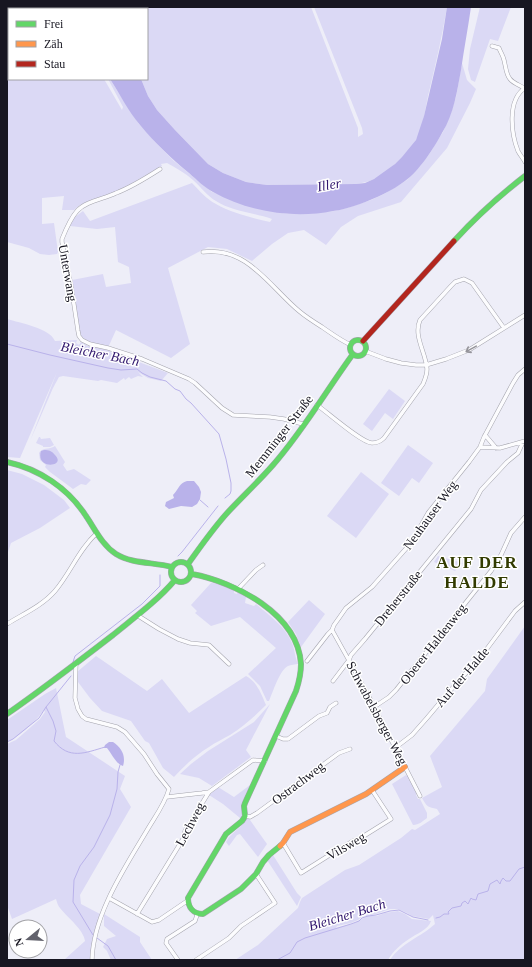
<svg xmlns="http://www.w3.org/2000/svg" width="532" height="967" viewBox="0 0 532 967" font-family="Georgia,serif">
<rect width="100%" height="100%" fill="#eeeef8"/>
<path fill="#dbd9f5" d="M7,7H68L69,9H9V79H104L122,110L123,107L108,79H110L125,103L139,124L157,144L174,161L212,192L265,210L288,214H305L334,211L347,208L371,200L384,194L407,180L430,153L443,132L450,115L456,97L462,63L467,80L476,89L470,103L447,148L401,202L358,216L341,227L326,245L304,230L288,233L272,244L252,261L227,249L208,247L168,268L190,344L171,358L116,330L107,350L168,373L161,381L148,378L138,372L143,377L138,376L131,379L129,377L125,380L124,378L117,383L101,380L98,381L63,376L59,377L53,388L30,441L57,372L20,458L7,457V319C20,323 50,328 55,341L77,340L76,343L79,345L81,342L88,346L90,343L81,336L79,330L72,280L103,274L106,287L131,283L129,267L118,262L115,227L97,229L70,226L75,217L83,211L90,221L192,183C199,190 206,199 216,204C232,213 252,218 270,222L272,219C255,213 231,211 216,201C207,196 201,187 193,180C185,173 176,168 167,163L161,164L162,166L115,193L80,205L74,210H62L64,196L42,198V224L54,223L58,252L57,254L49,255L40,254L29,248L7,242Z
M105,7H311L358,128V137L363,134L362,128L314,7H447C442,37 435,67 428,96C425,111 423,127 416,140C409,153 387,173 374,179C368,182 362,183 356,184L267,185L246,182L223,173L208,164L175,130L157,110L148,96L141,79H147V9H106Z
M480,7H511L498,41L490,39L475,82L471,80L468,69L470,49Z
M389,389L405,401L393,419L385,413L372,431L363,424Z
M39,437H40L41,439L50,438L54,445L50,447H43V446L36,443Z
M408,445L433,463L419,483L412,478L399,496L381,483Z
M55,446L65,462L63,465L67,471L74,469L91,480L86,485L81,484L73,489L50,472L45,467L46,465L40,460L39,453C42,447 49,450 55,446Z
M7,470L22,474L44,485L64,500L70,508L40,528L11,543L8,552L7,553Z
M361,472L389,494L356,538L327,516Z
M438,556L463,563L455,571L434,562Z
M211,583C219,583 227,587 234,591V593L237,594L238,592L246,597L245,603L254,606L256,604C270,616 285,626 292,643C295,650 295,658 298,664C295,664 291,665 288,666C279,671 273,692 269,701H267L266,699L260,686L248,674L276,648L240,617L211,626L195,613L197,611L191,605Z
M309,600L325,614L301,647L296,634L288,622Z
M525,626V960H390C401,943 421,937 435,924L433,915L429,919L412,916L407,913L398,909H390L376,914L362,917L358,920L351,923L337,926L336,928L352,924L368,916H377L385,913L398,911L405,914L412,919L431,921C428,930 416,934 409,939C400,945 393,951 388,960H235L258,945L298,908L300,902L302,898L345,870L359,865L401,838L412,829L415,830L440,814L437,809C428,807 427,807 422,798L442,787L430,756L485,691L487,679Z
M96,656L147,691L162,679L189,713L246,676C257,682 261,693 266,705C255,716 244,726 230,735C223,739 216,742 209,747C196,755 185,765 174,777L163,768L149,743L145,741L131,721L102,711L90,698L78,682L77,672Z
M56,688L66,737L125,776L120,789L131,807L80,895L81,904L100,914C95,929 92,944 92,960H64L85,941C84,930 67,917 60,908C58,906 57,902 56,899L12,919L7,905V744L16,740L40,719L45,712L44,710C35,722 20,736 7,742V720L45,694Z
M270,704L246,750L251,757L212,786L199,778L180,774L191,764L208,751L254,722Z
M406,775L408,776L417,793L416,795L418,799H420L427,813V818C423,821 419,825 413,825L392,784Z
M250,785L242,803V810L250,820L267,844L258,857L240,834L237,835L229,846L226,842L229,837L241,826L240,818L223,804L209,795L218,787L234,797Z
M273,855L297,893L301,897L297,906L267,860Z
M104,914L140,937V942L152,960H111L107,951L103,947L107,939L116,936L104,926Z"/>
<path fill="#b9b2ea" d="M447,7H471C468,28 464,49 461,70C457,91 454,114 442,133C434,148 419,171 405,181C392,191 376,198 360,204C351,207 342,210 333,211C294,219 249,212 213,192C205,188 197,180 189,173C172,159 155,143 140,125C128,111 120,94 110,79H141L148,96L157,110L175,130L208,164L223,173L246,182L267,185L356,184L365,183L374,179L395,164L402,157L416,140L424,116L442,39Z
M44,450C49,450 52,451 55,455C67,467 35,470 41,451Z
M187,481H194L199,487L201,492L200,499L197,504L192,507L181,506L169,509L165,506L166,502L174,498L173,495C179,489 179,483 187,481Z
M109,742H113C122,748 126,756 123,766C116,764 112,754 107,748H104L105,745Z"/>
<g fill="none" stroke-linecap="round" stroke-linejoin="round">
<path stroke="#b9b2ea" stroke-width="1" d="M7,344L50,355L108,368L121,370L137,369L142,373L150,377L166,381L175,389L180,391L186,399L191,403L219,434L226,459L231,483V491L230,494L225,498
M200,500L208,507
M178,556L182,552L218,506
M73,662L75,656L142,604L160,586V575
M71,676L46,707L53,721L56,731L54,741C69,760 85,753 105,747
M7,742L13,739L39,718L46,707
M436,918L440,917L444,914H449L448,912L452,908L461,906L462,903L465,901L468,904L471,898L472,899L476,900L478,894L488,891L490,884L497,880L500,884L501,881L503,878L506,881H510L519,869L525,867
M94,936L93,935L73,902L74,880L80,866L94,847L110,815L117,789L118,772L120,765
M97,938L108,946L116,960
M277,960L290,953L297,942L305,938L351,924L359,921L362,918L368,916L376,915L390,911L399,910L413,917L428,920"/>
<g stroke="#a4a4ad" stroke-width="4.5">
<path id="street" d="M492,46L499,48C500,51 502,54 503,57C506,64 505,73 510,79C514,84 520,85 524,88
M525,88C507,100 511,133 518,151C520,155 523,158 525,162
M160,169C146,178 132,187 116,193C104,199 86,201 77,211C70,219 66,229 62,239V242L71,285L78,331L79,336L82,340L90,344L108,348L142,359L189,379L195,383L222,408L233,415L270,417L284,419L303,424
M203,252C247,246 270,287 299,311C306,317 314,322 322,327C331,333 340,340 351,345
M365,351L386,359L401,363L416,365H426L446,359L469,350L525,315
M317,405C328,413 362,443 372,443C377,443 381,441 384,438L423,384C425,379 427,375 427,369C426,353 413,336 420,320L451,286L455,282L464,279L472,283L504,328
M485,435L496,448
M480,447L500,448L525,441
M238,589L256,570L263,565
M138,615L140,617L159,629L178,639L190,643L209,645L229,664
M7,624C23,614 42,606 55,591C71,572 79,549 97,533
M332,630L366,691L420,796
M307,661L328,634L332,630L334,625L339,618L346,608L372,587L411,543L428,513L469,462L480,447L484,437L513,383L518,375L525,369
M76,663L75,698L78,709L82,716L86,719L117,727L125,732L144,754L157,774L169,789C165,803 157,814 149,827C126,866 93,914 92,960
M333,681L349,660L351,655L365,639L471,509L481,490L507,462L518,453L523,442
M374,707L389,697L396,690L491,571L501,555L511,533L525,517
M276,736L283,739H288L319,716L327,713L330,707L336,703
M395,748L412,735L427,718L448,693L483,654L515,611L525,602
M167,797L202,793L209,792
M245,816L250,817L257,813L339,753L350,749
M283,843L301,873L328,856L353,841L359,839L391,819L372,790
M109,898L152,922L159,920L187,901
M137,914L183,839L185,831L209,792L253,760L265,761
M178,960L166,943L167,939L195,921L197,915
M196,960L229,938L241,926L275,903L256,874"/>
</g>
<g stroke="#a4a4ad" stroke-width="6">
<path id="fast" d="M454,241C476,217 499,196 525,176
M350 348a8 8 0 1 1 16 0a8 8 0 1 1-16 0Z
M7,462C39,469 68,488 86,516C95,529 102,545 116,554C132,564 154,562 172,567
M171 572a10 10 0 1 1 20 0a10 10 0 1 1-20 0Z
M188,564C201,546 214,527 229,511C243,496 259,481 273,465C303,431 326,391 353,354
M192,574C235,582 298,614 301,664C301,673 299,682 296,691L245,803L244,806L245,816L244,818L242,821L226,834L188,898C188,907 193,914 203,914L241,889L256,874L263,862L269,855L280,846
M7,714C43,689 78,662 113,635C135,617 157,601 175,580"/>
</g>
<g stroke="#a4a4ad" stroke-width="6">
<path id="slow" d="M280,846L283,843L290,832L366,794L405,767"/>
</g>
<g stroke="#a4a4ad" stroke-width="6">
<path id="jam" d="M363,341L454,241"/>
</g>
<use href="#street" stroke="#fcfcfe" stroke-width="3.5"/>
<use href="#fast" stroke="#63d668" stroke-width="5"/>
<use href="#slow" stroke="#ff974d" stroke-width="5"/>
<use href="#jam" stroke="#b3261e" stroke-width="5"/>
</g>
<defs><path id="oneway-shaft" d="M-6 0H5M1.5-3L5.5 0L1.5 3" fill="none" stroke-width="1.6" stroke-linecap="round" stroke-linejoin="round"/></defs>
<use stroke="#95949b" href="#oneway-shaft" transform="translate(471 349) rotate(151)"/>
<g text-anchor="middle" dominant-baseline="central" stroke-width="3" stroke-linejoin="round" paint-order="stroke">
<g font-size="13" fill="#171621" stroke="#fff">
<text transform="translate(68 273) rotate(80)">Unterwang</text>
<text transform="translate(279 436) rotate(-52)">Memminger Straße</text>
<text transform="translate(430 515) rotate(-54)">Neuhauser Weg</text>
<text transform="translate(398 598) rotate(-51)">Dreherstraße</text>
<text transform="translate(433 644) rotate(-52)">Oberer Haldenweg</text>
<text transform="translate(462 677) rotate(-49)">Auf der Halde</text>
<text transform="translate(377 713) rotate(62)">Schwabelsberger Weg</text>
<text transform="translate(298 783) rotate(-37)">Ostrachweg</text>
<text transform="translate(190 824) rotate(-62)">Lechweg</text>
<text transform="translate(346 846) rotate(-30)">Vilsweg</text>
</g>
<g font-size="14" font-style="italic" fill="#32186f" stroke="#fff">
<text transform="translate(329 185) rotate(-10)">Iller</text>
<text transform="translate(100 354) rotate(11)">Bleicher Bach</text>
<text transform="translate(347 915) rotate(-17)">Bleicher Bach</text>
</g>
<g font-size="17" font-weight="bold" letter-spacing="1" fill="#323b00" stroke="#fff">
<text x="477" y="562">AUF DER<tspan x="477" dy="20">HALDE</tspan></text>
</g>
</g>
<rect width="532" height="967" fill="none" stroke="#171621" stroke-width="16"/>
<rect x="8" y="8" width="140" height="72" fill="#ffffff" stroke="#a2a2a6"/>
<rect x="16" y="21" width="20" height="6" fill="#63d668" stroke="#a2a2a6"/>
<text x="44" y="28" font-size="12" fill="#171621">Frei</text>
<rect x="16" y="41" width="20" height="6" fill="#ff974d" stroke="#a2a2a6"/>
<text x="44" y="48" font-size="12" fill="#171621">Zäh</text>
<rect x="16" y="61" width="20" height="6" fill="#b3261e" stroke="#a2a2a6"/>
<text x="44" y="68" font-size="12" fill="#171621">Stau</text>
<g transform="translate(28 939) rotate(252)"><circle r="19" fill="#ffffff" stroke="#a2a2a6"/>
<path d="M0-3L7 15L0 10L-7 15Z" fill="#62626c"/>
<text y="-6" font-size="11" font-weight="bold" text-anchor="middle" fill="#171621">N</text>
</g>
</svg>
